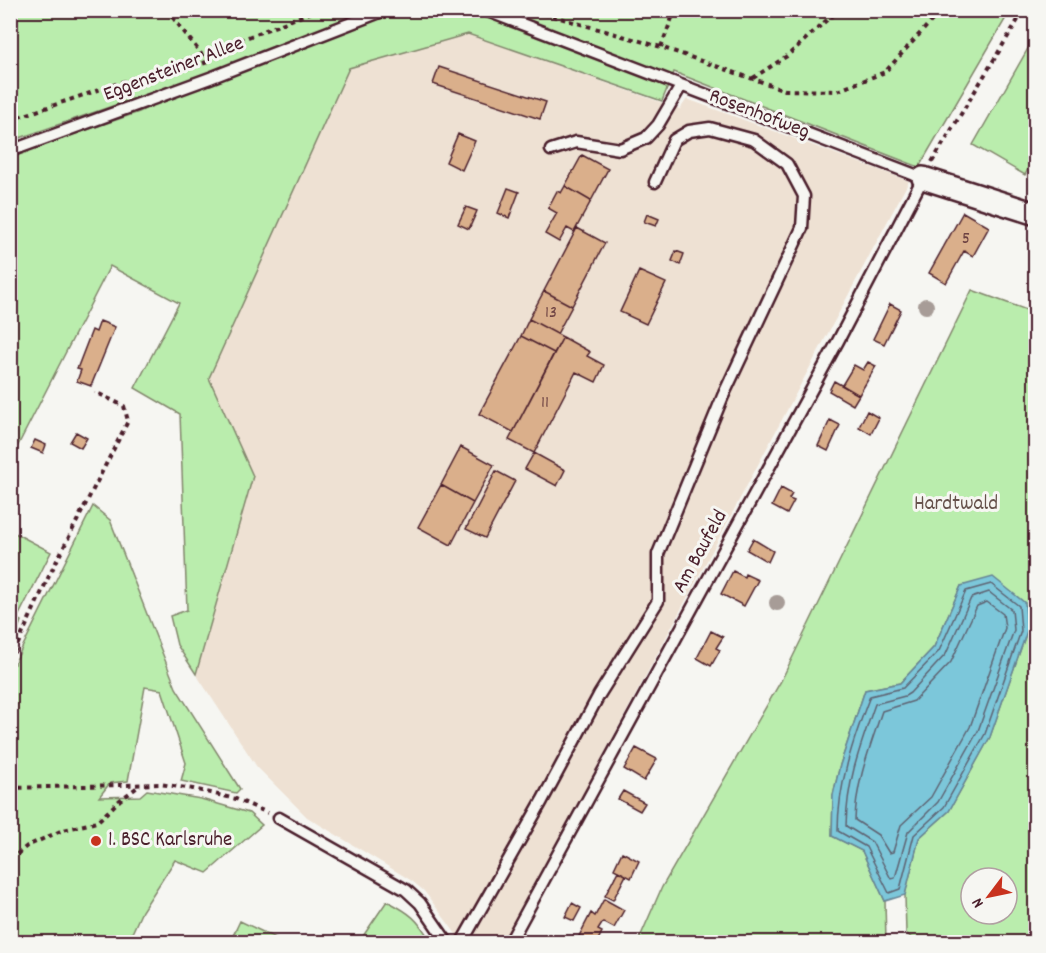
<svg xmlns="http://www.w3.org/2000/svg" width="1046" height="953" viewBox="0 0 1046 953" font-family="Dekko,sans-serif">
<rect width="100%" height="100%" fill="#f6f6f2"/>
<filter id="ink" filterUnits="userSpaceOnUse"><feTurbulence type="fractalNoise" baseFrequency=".0167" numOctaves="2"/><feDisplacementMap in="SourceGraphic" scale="12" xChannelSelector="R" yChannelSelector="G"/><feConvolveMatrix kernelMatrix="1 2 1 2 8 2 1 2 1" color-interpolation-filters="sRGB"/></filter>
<g filter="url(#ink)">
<path fill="#eee1d3" d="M468,34L680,109L687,99L909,181L504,942H462L424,891L412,881L307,817L257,767L196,674L253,476L209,378L349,68Z"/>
<path fill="#baedad" stroke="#82866c" stroke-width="1.5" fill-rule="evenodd" d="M11,11H1010L919,167L674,72L662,101L468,34L349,68L209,378L253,476L196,674L177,645L170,616L187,610L180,414L135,388L179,303L110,266L11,459V156L139,112L246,60L11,141Z
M1030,45L1035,48V155L1025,175L973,145Z
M972,290L1035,313V941L1021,940L1020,942H916L906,933L905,895L919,838L949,811L990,737L1027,631L961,586L934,647L900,683L865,690L840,765L833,795L832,836L862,851L885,901L886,942H638L662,887L781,681ZM971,878H1007V914H971Z
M93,506L110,520L176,688L240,789L236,793L181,781L186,763L162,690L145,687L128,781L110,783L99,797L140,796L147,790L201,799L249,813L262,825L207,873L175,860L142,911L128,942H11V670Z
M11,531L51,552L17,619L21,621L11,647Z
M387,901C410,913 418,919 431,942H359Z
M240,921L284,942H230Z"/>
<path fill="#7bc7da" stroke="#678494" stroke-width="1.5" d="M993,577L1025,603L1027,631L990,737L949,811L919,838L905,895L885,901L862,851L832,836L833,795L840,765L865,690L900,683L934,647L961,586Z"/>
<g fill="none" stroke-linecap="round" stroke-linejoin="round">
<path stroke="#5e6271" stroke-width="1.5" d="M991,584L1019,606L1021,631L985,734L944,807L914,835L900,889L889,893L866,847L838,831C838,784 853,740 870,696L903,688L939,651L966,591Z
M989,592L1012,610L1014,630L978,731L938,802L908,832L895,878L891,879L872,842L846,826C847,780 860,747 875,704L905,696L910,693L946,654L971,598Z
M987,602L1003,614L1005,628L970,727L931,797L901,825L893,852L889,853L878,835L855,820C856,782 870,747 882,711L914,701L951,662L977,606Z"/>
</g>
<path fill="#daaf8b" stroke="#4a1f2b" stroke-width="1.5" d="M439,67L546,102L540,119L433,84Z
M458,134L475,141L462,170L446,162Z
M582,155L608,169L591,201L565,186Z
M565,186L591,201L574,232L567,228L559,242L545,234L557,213L548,208L557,191L561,193Z
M508,188L519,192L509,218L498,213Z
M466,207L477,211L469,229L458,224Z
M963,212L989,227L973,256L964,251L946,283L929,273Z
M647,214L659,219L656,226L644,222Z
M577,228L605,243L572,306L544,291Z
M676,251L684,254L680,265L672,261Z
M639,271L666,283L646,324L620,312Z
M544,291L572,306L557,334L529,319Z
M890,304L901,310L884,344L873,339Z
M529,319L563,337L554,353L521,336Z
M100,321L115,327L91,386L77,381L81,370L77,369L92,330L96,332Z
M521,336L554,353L513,432L479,414Z
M563,337L590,352L587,356L604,365L596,382L576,372L534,453L509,440Z
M868,362L876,366L859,395L842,385L854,365L863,370Z
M834,381L859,395L853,405L829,391Z
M867,411L879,418L871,434L859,427Z
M830,420L840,425L828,451L818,446Z
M76,432L87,438L81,448L70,442Z
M35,440L46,445L43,453L31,448Z
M461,447L494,465L473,503L441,485Z
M534,453L565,470L557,486L525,469Z
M496,471L515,481L485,538L466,529Z
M441,485L473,503L451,545L418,527Z
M781,488L792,494L789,499L794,501L787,514L772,506Z
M753,539L773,551L768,562L747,550Z
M733,571L744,577L745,574L758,580L744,606L721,594Z
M711,631L723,637L716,648L720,650L711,666L697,658Z
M636,748L657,759L644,781L624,769Z
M623,791L645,803L640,811L618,799Z
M622,852L639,861L631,878L614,869Z
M618,871L626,875L613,900L605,896Z
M604,899L624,910L614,928L603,922L598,930L602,932L597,942H576L591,913L595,916Z
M572,903L581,908L574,921L565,917Z"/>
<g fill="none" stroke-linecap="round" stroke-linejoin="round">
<g stroke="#4a1f2b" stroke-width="15">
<path id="service" d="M485,10L923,178L838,341L510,942
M551,150L576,142L620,149L646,138L658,125L681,86
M10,151L210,78L385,10
M279,818L406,890L420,903L447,942
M462,942L542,801L599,695L658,601V554L723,396L802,228L804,196L787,164L754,140L710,128L689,131L674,140L655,182"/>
</g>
<g stroke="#4a1f2b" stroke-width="26">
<path id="minor" d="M923,178L1036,214"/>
</g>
<path stroke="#4a1f2b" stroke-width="4" stroke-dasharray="4.5 4.5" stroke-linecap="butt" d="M167,10L202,55L206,66
M535,11L661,47L785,90L837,91L885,72L936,16L951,10
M661,47L675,10
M753,78L787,56L829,18L842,10
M10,120L202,55L317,10
M932,162L1024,10
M10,661L49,576L128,421L124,406L95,392
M10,788L160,784L193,789L236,799L268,813
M10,860L27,846L63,830L97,822L120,800L139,786"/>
<use href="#service" stroke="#f6f6f2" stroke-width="10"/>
<use href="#minor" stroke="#f6f6f2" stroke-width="21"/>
</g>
<g fill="#a79c97">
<circle cx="926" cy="306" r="8"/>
<circle cx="777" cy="603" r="8"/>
</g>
</g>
<circle fill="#c8321e" stroke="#f6f6f2" stroke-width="2" cx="96" cy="841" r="6"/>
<g text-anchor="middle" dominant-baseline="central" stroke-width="6" stroke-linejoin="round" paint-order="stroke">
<g font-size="18" fill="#6e4343">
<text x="966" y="239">5</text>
<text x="551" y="313">13</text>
<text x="545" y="403">11</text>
</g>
<g font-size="21" fill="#4a1f2b" stroke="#f6f6f2">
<text transform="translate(174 70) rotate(-21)">Eggensteiner Allee</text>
<text transform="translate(759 115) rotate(21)">Rosenhofweg</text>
<text transform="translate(701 552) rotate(-61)">Am Baufeld</text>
</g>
<g font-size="21" fill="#66524c" stroke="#f6f6f2">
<text x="956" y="505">Hardtwald</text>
</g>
<g font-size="21" fill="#4a1f2b" stroke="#f6f6f2" text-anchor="start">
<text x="108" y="841">1. BSC Karlsruhe</text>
</g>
</g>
<rect width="1046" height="953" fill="none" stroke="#f6f6f2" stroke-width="36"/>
<rect x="18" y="18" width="1010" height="917" fill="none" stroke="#4a1f2b" stroke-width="2" filter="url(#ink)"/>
<g transform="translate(989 896) rotate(238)"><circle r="28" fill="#f6f6f2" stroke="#b1a0a2" stroke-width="1.5"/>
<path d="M0-4.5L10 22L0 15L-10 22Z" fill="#c8321e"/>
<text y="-9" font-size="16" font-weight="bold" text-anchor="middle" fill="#4a1f2b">N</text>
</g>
</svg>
